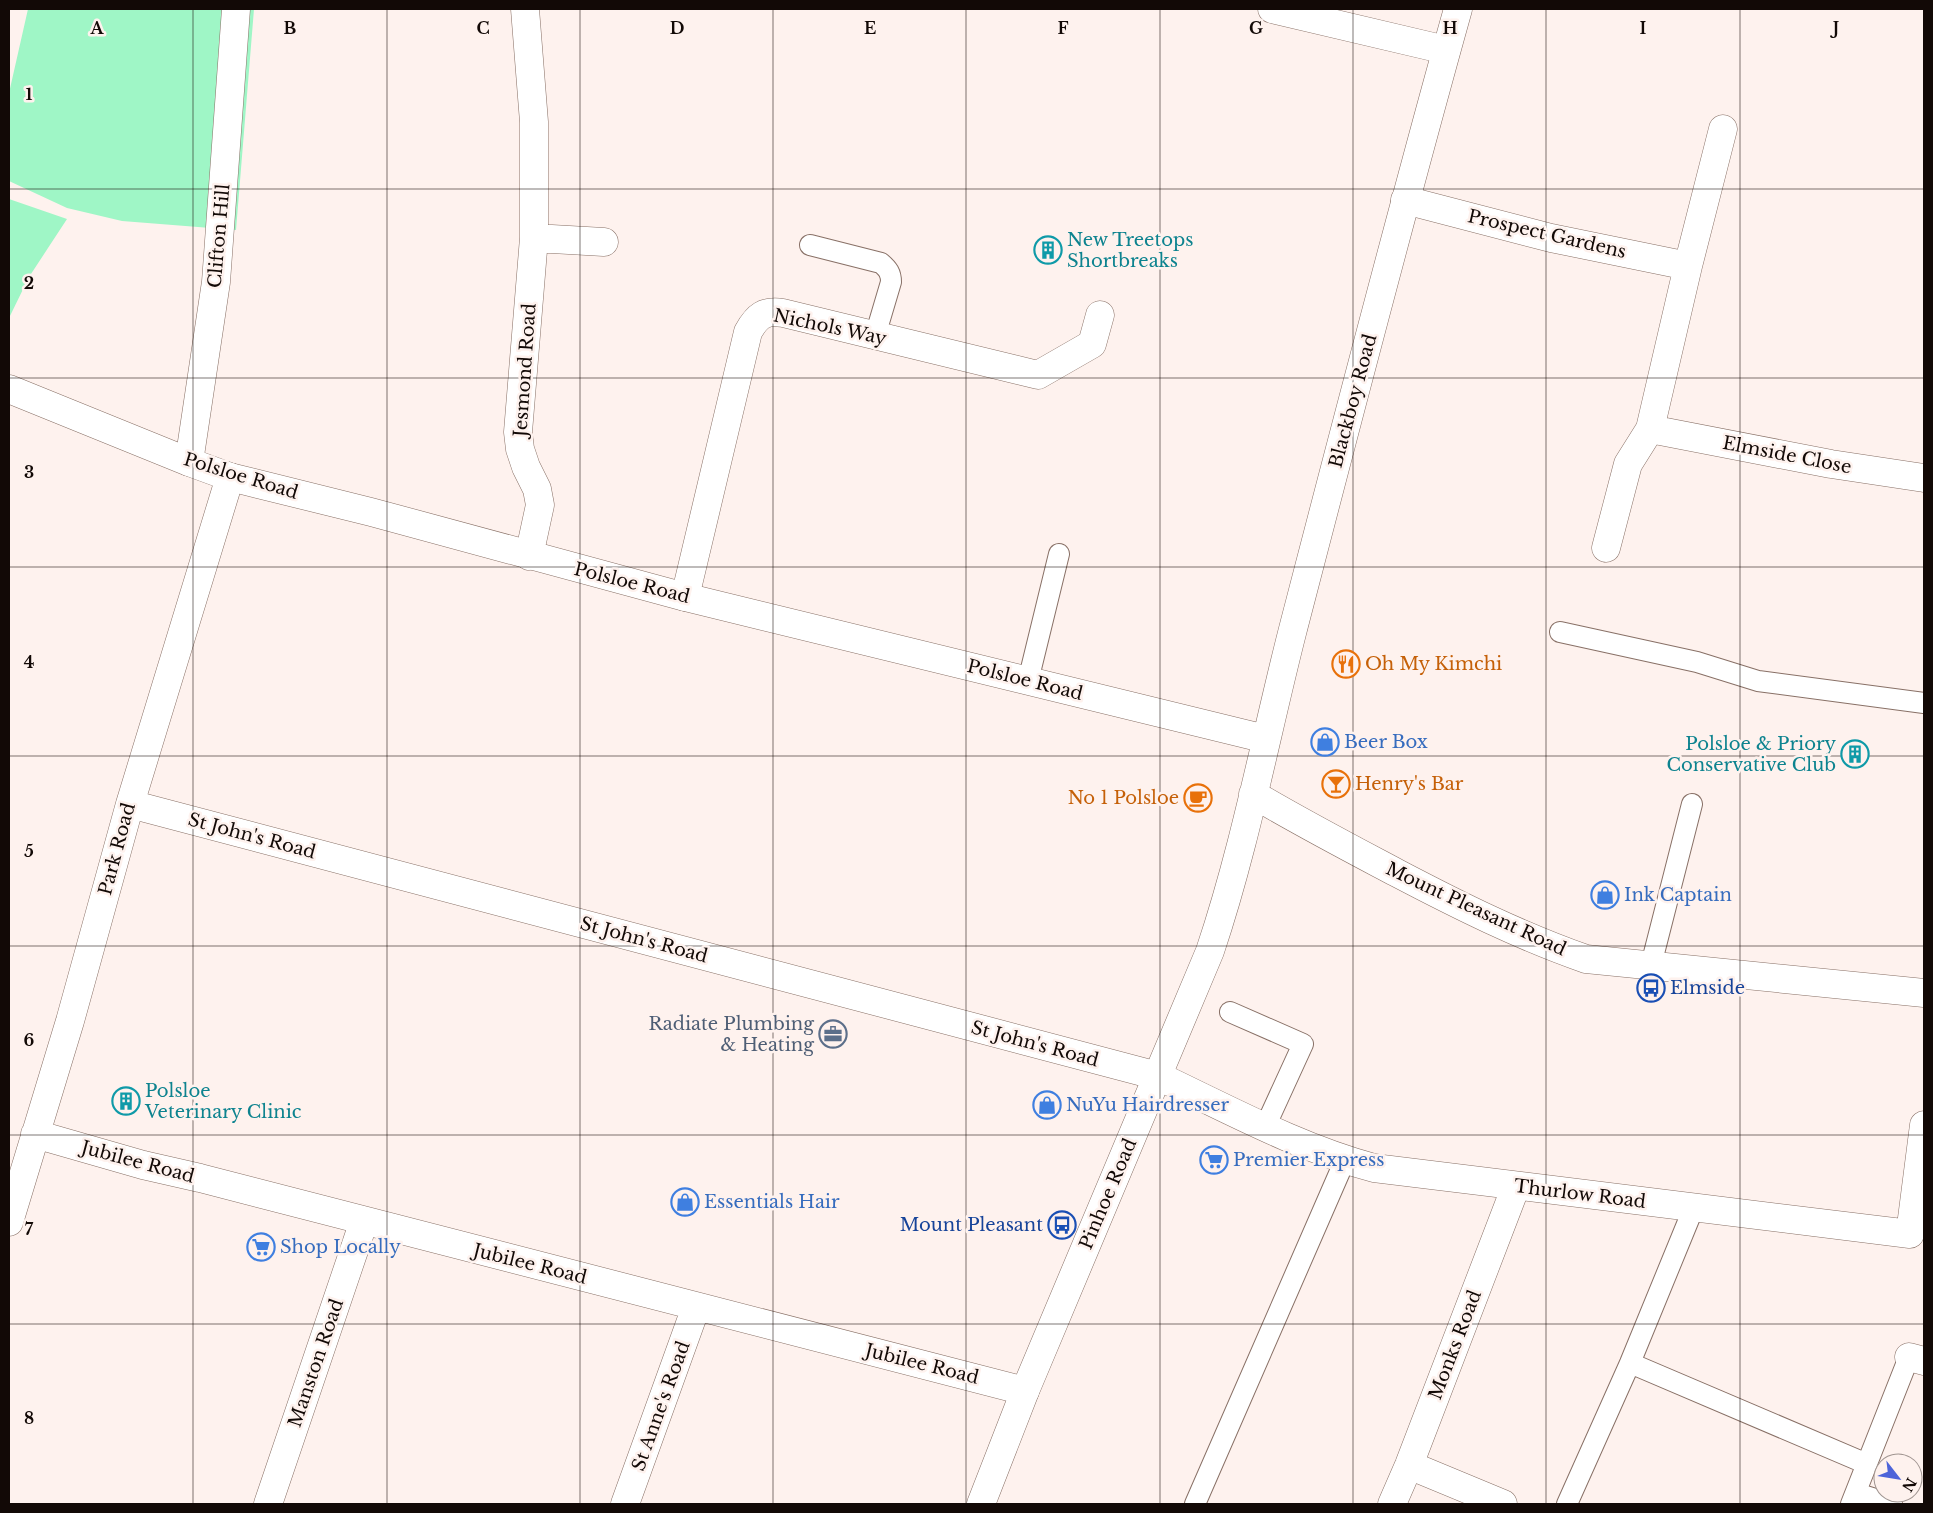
<svg xmlns="http://www.w3.org/2000/svg" width="1933" height="1513" viewBox="0 0 1933 1513" font-family="'Libre Baskerville',serif">
<rect width="100%" height="100%" fill="#fef2ee"/>
<path fill="#9ff6c6" d="M28,9H254L236,230L122,221L67,208L9,181V93Z
M9,199L67,219L29,277L9,318Z"/>
<g fill="none" stroke-linecap="round" stroke-linejoin="round">
<g stroke="#887066" stroke-width="22">
<path id="lane" d="M810,245L881,263C888,269 891,273 891,282L875,336
M1560,632L1697,662L1758,681L1924,703
M1028,681L1059,554
M1651,965L1692,804
M1230,1012L1303,1044L1265,1127
M1630,1363L1867,1464
M1856,1493L1892,1504
M1195,1504L1345,1160
M1567,1504L1630,1363L1694,1207
M1851,1504L1909,1357"/>
</g>
<g stroke="#887066" stroke-width="29">
<path id="street" d="M525,9L534,122V238L518,432L520,449L526,467L537,489L540,505L529,556
M1272,9L1446,50
M1405,200L1551,238L1688,266
M534,238L604,242
M1650,429L1831,464L1924,478
M189,462L216,282L236,9
M1606,548L1628,464L1650,429L1688,266L1723,129
M685,597L748,332C757,316 764,310 783,313L1038,375L1092,344L1100,315
M130,804L1158,1076C1228,1109 1299,1148 1374,1168L1910,1234L1924,1125
M35,1134L143,1165L200,1178L1025,1391
M9,1222L70,1021L130,804L230,477
M1909,1357L1924,1361
M1409,1465L1503,1504
M268,1504L364,1221
M625,1504L696,1307
M1392,1504L1409,1465L1516,1186"/>
</g>
<g stroke="#887066" stroke-width="29">
<path id="secondary" d="M9,389L189,462L230,477L371,512L685,597L1266,739
M1253,794C1300,822 1348,847 1397,873C1458,905 1520,936 1586,959L1924,993
M981,1504L1025,1391L1210,951C1245,847 1265,739 1292,633C1346,425 1400,216 1458,9"/>
</g>
<use href="#lane" stroke="#fff" stroke-width="20"/>
<use href="#street" stroke="#fff" stroke-width="28"/>
<use href="#secondary" stroke="#fff" stroke-width="28"/>
</g>
<path fill="none" stroke="#120906" stroke-width="1" stroke-opacity="0.55" d="M193,9V1504M387,9V1504M580,9V1504M773,9V1504M966,9V1504M1160,9V1504M1353,9V1504M1546,9V1504M1740,9V1504M9,189H1924M9,378H1924M9,567H1924M9,756H1924M9,946H1924M9,1135H1924M9,1324H1924"/>
<defs>
<g id="building-ring" transform="scale(1.4375)"><circle r="9.5" fill="#fef2ee" stroke="#0f9aa8" stroke-width="1.5"/><path d="M-4-6H4V6H1V3H-1V6H-4ZM-2.5-4.3h1.7v1.8h-1.7ZM.8-4.3h1.7v1.8H.8ZM-2.5-1h1.7V.8h-1.7ZM.8-1h1.7V.8H.8Z" fill="#0f9aa8"/></g>
<g id="restaurant-ring" transform="scale(1.4375)"><circle r="9.5" fill="#fef2ee" stroke="#e8710a" stroke-width="1.5"/><path d="M-5-6h1v4h1v-4h1v4h1v-4h1v5L-1.5 .5V6h-2V.5L-5-1ZM5-6V6H3V1.5H1.5Q1.5-4 5-6Z" fill="#e8710a"/></g>
<g id="shop-ring" transform="scale(1.4375)"><circle r="9.5" fill="#fef2ee" stroke="#3f7fe0" stroke-width="1.5"/><path d="M-5-2.5h2.3a2.7 3.5 0 0 1 5.4 0H5L5.5 6h-11ZM-1.5-2.5h3a1.5 2.3 0 0 0-3 0Z" fill="#3f7fe0"/></g>
<g id="bar-ring" transform="scale(1.4375)"><circle r="9.5" fill="#fef2ee" stroke="#e8710a" stroke-width="1.5"/><path d="M-6-5H6L.8 .8V4.5H3.5V6h-7V4.5H-.8V.8Z" fill="#e8710a"/></g>
<g id="cafe-ring" transform="scale(1.4375)"><circle r="9.5" fill="#fef2ee" stroke="#e8710a" stroke-width="1.5"/><path d="M-5.5-4.5H6V0H3Q3 3.5 0 3.5H-2.5Q-5.5 3.5-5.5 0ZM3-3.2v2h1.7v-2ZM-6 4.5H4V6H-6Z" fill="#e8710a"/></g>
<g id="bus-ring" transform="scale(1.4375)"><circle r="9.5" fill="#fef2ee" stroke="#1a4fb4" stroke-width="1.5"/><path d="M-5-6H5V4H4V6H2V4H-2V6H-4V4H-5ZM-3.5-4V0h7V-4ZM-3.5 1.2v1.5H-2V1.2ZM2 1.2v1.5H3.5V1.2Z" fill="#1a4fb4"/></g>
<g id="office-ring" transform="scale(1.4375)"><circle r="9.5" fill="#fef2ee" stroke="#5c6f8a" stroke-width="1.5"/><path d="M-6-3h4V-5.5h4V-3h4V5H-6ZM-1-4.5V-3h2v-1.5ZM-6 0V1H6V0Z" fill="#5c6f8a"/></g>
<g id="supermarket-ring" transform="scale(1.4375)"><circle r="9.5" fill="#fef2ee" stroke="#3f7fe0" stroke-width="1.5"/><path d="M-6-5.5h2.5l.6 2H6L4.5 2H-2.5L-4.4-4H-6ZM-1.5 3.2a1.3 1.3 0 1 0 .1 0ZM3 3.2a1.3 1.3 0 1 0 .1 0Z" fill="#3f7fe0"/></g>
</defs>
<g fill-rule="evenodd">
<use href="#building-ring" x="1048" y="250"/>
<use href="#restaurant-ring" x="1346" y="664"/>
<use href="#shop-ring" x="1325" y="742"/>
<use href="#building-ring" x="1855" y="754"/>
<use href="#bar-ring" x="1336" y="784"/>
<use href="#cafe-ring" x="1198" y="798"/>
<use href="#shop-ring" x="1605" y="895"/>
<use href="#bus-ring" x="1651" y="988"/>
<use href="#office-ring" x="833" y="1034"/>
<use href="#building-ring" x="126" y="1101"/>
<use href="#shop-ring" x="1047" y="1105"/>
<use href="#supermarket-ring" x="1214" y="1160"/>
<use href="#shop-ring" x="685" y="1202"/>
<use href="#bus-ring" x="1062" y="1225"/>
<use href="#supermarket-ring" x="261" y="1247"/>
</g>
<g text-anchor="middle" dominant-baseline="central" stroke-width="5" stroke-linejoin="round" paint-order="stroke">
<g font-size="18" fill="#120906" stroke="#fef2ee">
<text transform="translate(1547 234) rotate(13)">Prospect Gardens</text>
<text transform="translate(219 236) rotate(-85)">Clifton Hill</text>
<text transform="translate(830 327) rotate(12)">Nichols Way</text>
<text transform="translate(525 370) rotate(-86)">Jesmond Road</text>
<text transform="translate(1353 401) rotate(-75)">Blackboy Road</text>
<text transform="translate(1787 455) rotate(11)">Elmside Close</text>
<text transform="translate(241 476) rotate(17)">Polsloe Road</text>
<text transform="translate(632 583) rotate(14)">Polsloe Road</text>
<text transform="translate(1025 680) rotate(14)">Polsloe Road</text>
<text transform="translate(252 836) rotate(15)">St John's Road</text>
<text transform="translate(117 849) rotate(-75)">Park Road</text>
<text transform="translate(1476 909) rotate(25)">Mount Pleasant Road</text>
<text transform="translate(644 940) rotate(15)">St John's Road</text>
<text transform="translate(1035 1044) rotate(15)">St John's Road</text>
<text transform="translate(138 1162) rotate(15)">Jubilee Road</text>
<text transform="translate(1108 1194) rotate(-67)">Pinhoe Road</text>
<text transform="translate(1580 1194) rotate(7)">Thurlow Road</text>
<text transform="translate(530 1264) rotate(14)">Jubilee Road</text>
<text transform="translate(1455 1345) rotate(-69)">Monks Road</text>
<text transform="translate(316 1363) rotate(-71)">Manston Road</text>
<text transform="translate(922 1364) rotate(14)">Jubilee Road</text>
<text transform="translate(661 1406) rotate(-70)">St Anne's Road</text>
</g>
<g font-size="18" fill="#0d838f" stroke="#fef2ee" text-anchor="start">
<text x="1067" y="240">New Treetops<tspan x="1067" dy="21">Shortbreaks</tspan></text>
<text x="1836" y="744" text-anchor="end">Polsloe &amp; Priory<tspan x="1836" dy="21">Conservative Club</tspan></text>
<text x="145" y="1091">Polsloe<tspan x="145" dy="21">Veterinary Clinic</tspan></text>
</g>
<g font-size="18" fill="#c56008" stroke="#fef2ee" text-anchor="start">
<text x="1365" y="664">Oh My Kimchi</text>
<text x="1355" y="784">Henry's Bar</text>
<text x="1179" y="798" text-anchor="end">No 1 Polsloe</text>
</g>
<g font-size="18" fill="#366cbe" stroke="#fef2ee" text-anchor="start">
<text x="1344" y="742">Beer Box</text>
<text x="1624" y="895">Ink Captain</text>
<text x="1066" y="1105">NuYu Hairdresser</text>
<text x="1233" y="1160">Premier Express</text>
<text x="704" y="1202">Essentials Hair</text>
<text x="280" y="1247">Shop Locally</text>
</g>
<g font-size="18" fill="#164399" stroke="#fef2ee" text-anchor="start">
<text x="1670" y="988">Elmside</text>
<text x="1043" y="1225" text-anchor="end">Mount Pleasant</text>
</g>
<g font-size="18" fill="#4e5e75" stroke="#fef2ee" text-anchor="end">
<text x="814" y="1024">Radiate Plumbing<tspan x="814" dy="21">&amp; Heating</tspan></text>
</g>
</g>
<g font-size="16" text-anchor="middle" font-weight="bold" fill="#120906" stroke="#fef2ee" stroke-width="5" stroke-linejoin="round" paint-order="stroke">
<text x="97" y="34">A</text>
<text x="290" y="34">B</text>
<text x="483" y="34">C</text>
<text x="677" y="34">D</text>
<text x="870" y="34">E</text>
<text x="1063" y="34">F</text>
<text x="1256" y="34">G</text>
<text x="1450" y="34">H</text>
<text x="1643" y="34">I</text>
<text x="1836" y="34">J</text>
<text x="29" y="100">1</text>
<text x="29" y="289">2</text>
<text x="29" y="478">3</text>
<text x="29" y="668">4</text>
<text x="29" y="857">5</text>
<text x="29" y="1046">6</text>
<text x="29" y="1235">7</text>
<text x="29" y="1424">8</text>
</g>
<rect width="1933" height="1513" fill="none" stroke="#120906" stroke-width="20"/>
<g transform="translate(1898 1478) rotate(121)"><circle r="24" fill="#fef2ee" stroke="#a09591"/>
<path d="M0-4L9 19L0 12L-9 19Z" fill="#4d64d9"/>
<text y="-8" font-size="14" font-weight="bold" text-anchor="middle" fill="#120906">N</text>
</g>
</svg>
